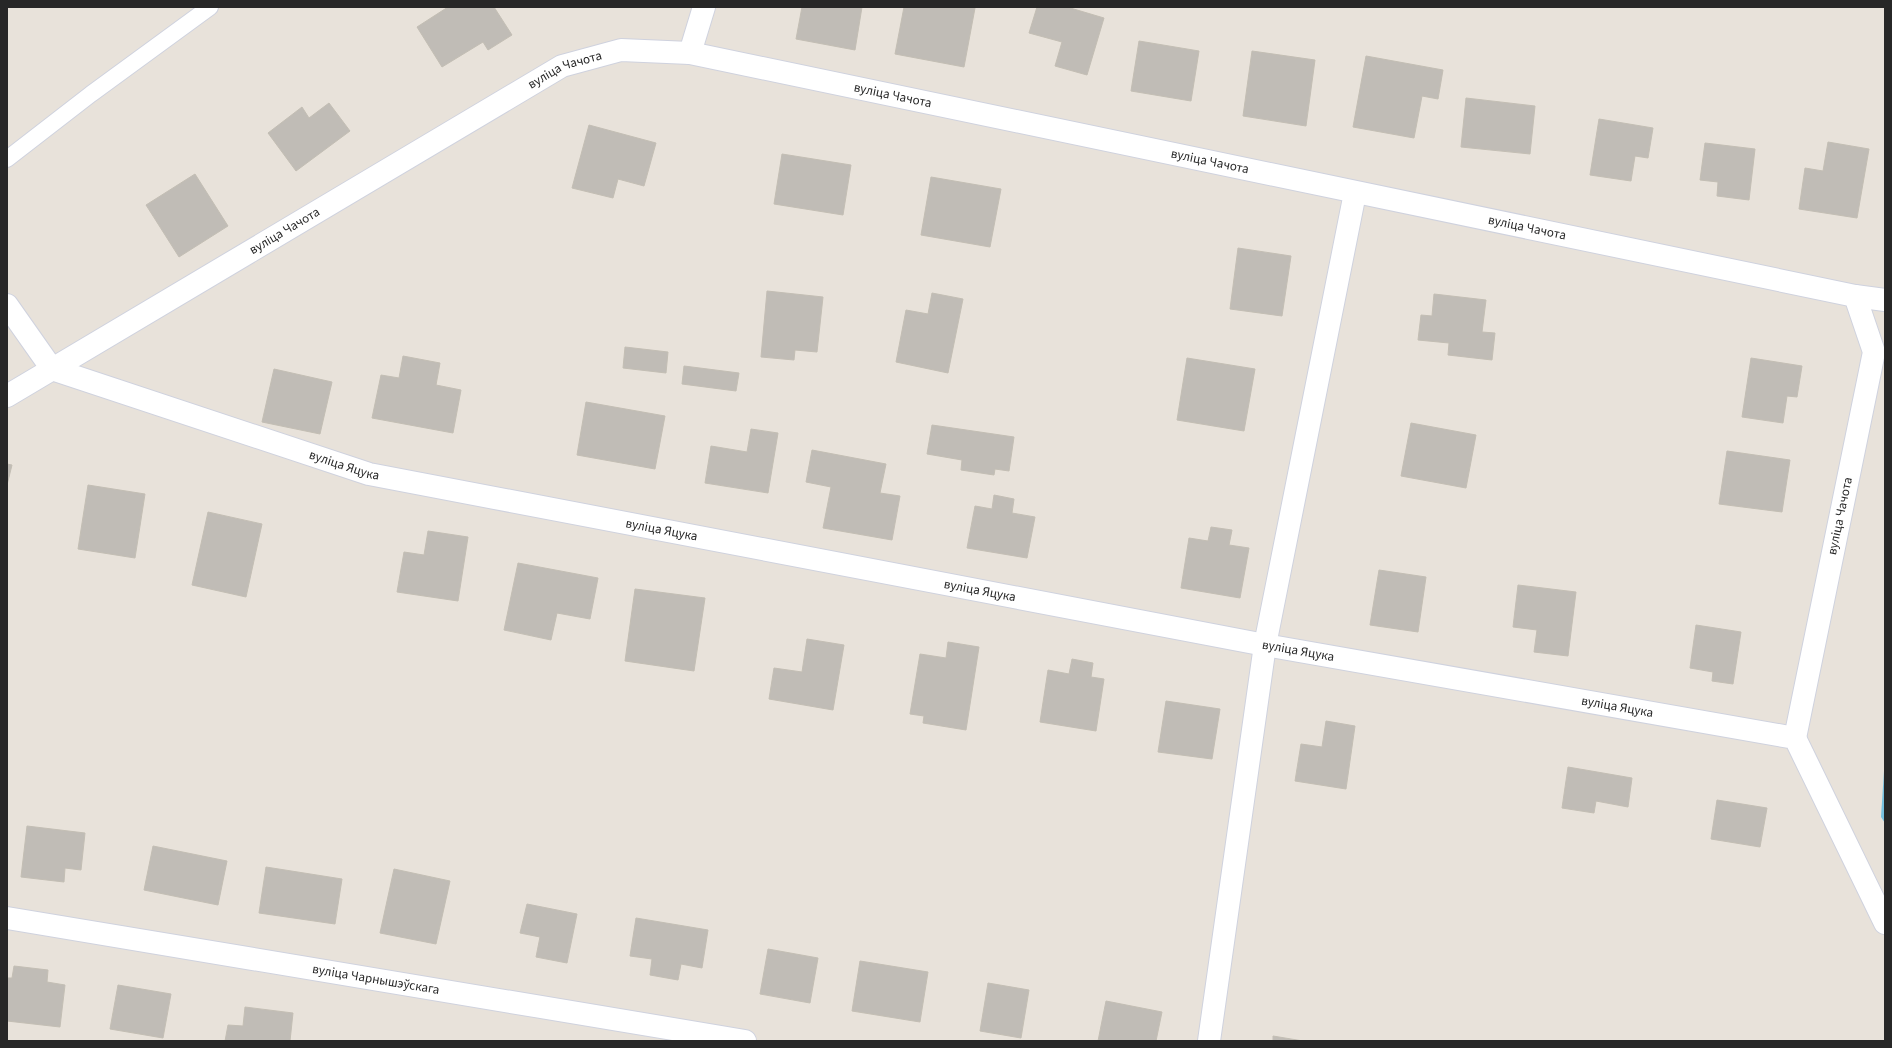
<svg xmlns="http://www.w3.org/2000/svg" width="1892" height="1048" viewBox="0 0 1892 1048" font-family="'Source Sans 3',sans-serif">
<rect width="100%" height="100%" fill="#e8e2da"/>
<path fill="#77c1df" d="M1885,756V823L1881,817Z"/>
<path fill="#c0bcb6" stroke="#c3beb4" d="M448,7H494L512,35L488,50L483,42L442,67L417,27Z
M802,7H862L855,50L796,39Z
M904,7L975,8L964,67L895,54Z
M1037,7H1067L1104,18L1087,75L1055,66L1062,42L1029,33Z
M1139,41L1199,51L1191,101L1131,91Z
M1252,51L1315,60L1306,126L1243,116Z
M1366,56L1443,70L1438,99L1422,96L1414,138L1353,127Z
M1466,98L1535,106L1530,154L1461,147Z
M329,103L350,131L296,171L268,133L302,107L309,118Z
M1599,119L1653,128L1648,158L1635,156L1631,181L1590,175Z
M589,125L656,143L644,186L618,179L613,198L572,188Z
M1828,142L1869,149L1857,218L1799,209L1805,168L1823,171Z
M1705,143L1755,149L1749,200L1717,196L1718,182L1700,180Z
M782,154L851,165L843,215L774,204Z
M195,174L228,226L179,257L146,205Z
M931,177L1001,189L990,247L921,235Z
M1238,248L1291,256L1282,316L1230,309Z
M767,291L823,297L817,352L795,350L794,360L761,357Z
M932,293L963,299L948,373L896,362L906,310L928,314Z
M1434,294L1486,300L1482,332L1495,333L1492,360L1448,355L1449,343L1418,340L1421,315L1432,316Z
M625,347L668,352L666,373L623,368Z
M403,356L440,363L436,385L461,390L453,433L372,418L381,375L399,378Z
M1187,358L1255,369L1244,431L1177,420Z
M1751,358L1802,366L1797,397L1787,396L1783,423L1742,417Z
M684,366L739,373L736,391L682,384Z
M274,369L332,382L320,434L262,422Z
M586,402L665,416L655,469L577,455Z
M1411,423L1476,435L1466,488L1401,476Z
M932,425L1014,437L1009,471L995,469L994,475L961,470L962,460L927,454Z
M751,429L778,433L768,493L705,483L711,446L747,452Z
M812,450L886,464L880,493L900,496L892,540L823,528L831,487L806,482Z
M1727,451L1790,460L1782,512L1719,504Z
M7,464L12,465L7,485Z
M88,485L145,494L135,558L78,549Z
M994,495L1014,499L1012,513L1035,517L1027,558L967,548L975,506L992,509Z
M208,512L262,524L246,597L192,585Z
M1211,527L1232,530L1229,545L1249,548L1240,598L1181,588L1189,538L1208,541Z
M428,531L468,537L458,601L397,592L404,552L424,555Z
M518,563L598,578L590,619L557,613L551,640L504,630Z
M1379,570L1426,577L1418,632L1370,625Z
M1518,585L1576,592L1568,656L1534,652L1537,630L1513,627Z
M635,589L705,598L694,671L625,661Z
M1696,625L1741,632L1733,684L1712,681L1713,672L1690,668Z
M807,639L844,645L833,710L769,699L774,668L802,672Z
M948,642L979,647L966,730L923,723L924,716L910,714L920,654L946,658Z
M1072,659L1093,663L1091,677L1104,679L1096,731L1040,722L1048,670L1069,674Z
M1166,701L1220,709L1212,759L1158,752Z
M1326,721L1355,726L1346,789L1295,781L1301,744L1322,747Z
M1568,767L1632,778L1628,807L1596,801L1594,813L1562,808Z
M1717,800L1767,808L1760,847L1711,839Z
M27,826L85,833L81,870L65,868L64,882L21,877Z
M153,846L227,861L218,905L144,890Z
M266,867L342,879L335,924L259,913Z
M394,869L450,881L436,944L380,933Z
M527,904L577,914L567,963L536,957L540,937L520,933Z
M636,918L708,930L702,968L681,964L678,980L650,975L652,959L630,956Z
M768,949L818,958L810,1003L760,994Z
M860,961L928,972L920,1022L852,1011Z
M14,966L48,970L47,982L65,985L60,1027L7,1021V978H12Z
M988,983L1029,990L1021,1038L980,1031Z
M118,985L171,994L163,1038L110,1029Z
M1106,1001L1162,1012L1156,1041H1098Z
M245,1007L293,1013L290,1041H225L228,1025L243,1026Z
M1273,1036L1303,1041H1273Z"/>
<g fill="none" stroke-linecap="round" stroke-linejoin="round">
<g stroke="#cfd2de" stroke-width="18">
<path id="service" d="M7,159L91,94L210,7"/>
</g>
<g stroke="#cfd2de" stroke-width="24">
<g id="minor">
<path d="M690,53L704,7"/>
<path d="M1855,296L1885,300"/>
<path id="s1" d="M7,305L52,369L369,474L1265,645L1795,738L1885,923"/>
<path id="s2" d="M7,396L562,66L621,50L690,53L1855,296L1874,352L1795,738"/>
<path id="s3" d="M7,918L745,1041"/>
<path d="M1209,1041L1265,645L1355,193"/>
</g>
</g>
<use href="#service" stroke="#fff" stroke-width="16"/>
<use href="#minor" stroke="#fff" stroke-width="22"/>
</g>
<g text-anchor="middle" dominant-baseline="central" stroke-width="3.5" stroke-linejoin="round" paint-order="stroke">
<g font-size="13" fill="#272727" stroke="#fff">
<text stroke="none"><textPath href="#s2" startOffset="647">вуліца Чачота</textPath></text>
<text stroke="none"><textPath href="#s2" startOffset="983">вуліца Чачота</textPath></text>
<text stroke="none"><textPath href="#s2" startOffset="1307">вуліца Чачота</textPath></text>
<text stroke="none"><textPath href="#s2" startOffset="1631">вуліца Чачота</textPath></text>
<text stroke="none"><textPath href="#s2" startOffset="323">вуліца Чачота</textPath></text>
<text stroke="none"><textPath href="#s1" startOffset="386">вуліца Яцука</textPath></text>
<text transform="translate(1840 516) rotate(-78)">вуліца Чачота</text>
<text stroke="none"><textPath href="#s1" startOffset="710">вуліца Яцука</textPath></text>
<text stroke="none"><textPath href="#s1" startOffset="1034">вуліца Яцука</textPath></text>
<text stroke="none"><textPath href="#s1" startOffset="1358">вуліца Яцука</textPath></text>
<text stroke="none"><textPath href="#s1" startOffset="1682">вуліца Яцука</textPath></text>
<text stroke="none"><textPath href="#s3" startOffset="374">вуліца Чарнышэўскага</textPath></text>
</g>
</g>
<rect width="1892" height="1048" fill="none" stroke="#272727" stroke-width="16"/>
</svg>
